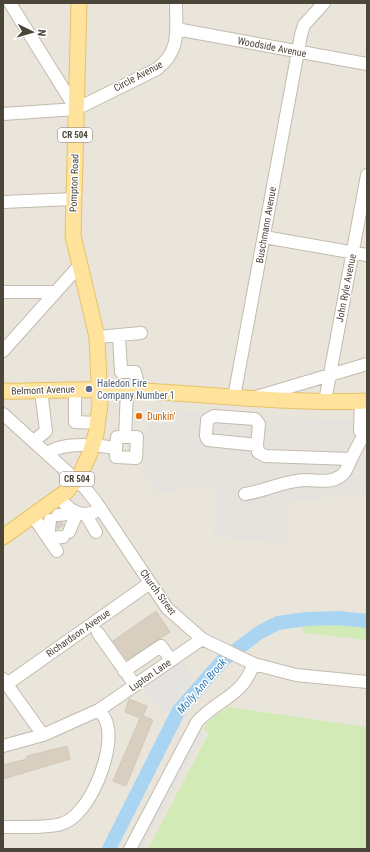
<svg xmlns="http://www.w3.org/2000/svg" width="370" height="852" viewBox="0 0 370 852" font-family="'Roboto Condensed',sans-serif">
<rect width="100%" height="100%" fill="#f6f3ec"/>
<path fill="#eae5da" d="M3,3H367V849H3Z"/>
<path fill="#e6e2dd" d="M148,409L342,420L367,419V493L288,502L286,543L213,537L217,488L177,485L176,492L153,491L154,480L142,479Z"/>
<path fill="#d2eab5" d="M367,616V640L304,633L298,617Z
M228,707L367,727V849H148L209,733L203,729L212,718Z"/>
<path fill="#e5e3e0" d="M183,661L194,679L186,686L167,713L142,687Z
M197,731L204,735L142,849L135,846Z"/>
<g fill="none" stroke-linecap="round" stroke-linejoin="round">
<path stroke="#a9d4f2" stroke-width="14" d="M109,849L179,710L223,660L260,632L278,623L306,619L339,618L367,621"/>
</g>
<path fill="#d8cfc1" stroke="#d3c7b4" d="M156,611L170,632L127,660L113,641Z
M129,699L147,706L143,716L153,720L126,786L113,781L140,718L125,712Z
M67,746L70,759L3,779V765L27,759V756Z"/>
<g fill="none" stroke-linecap="round" stroke-linejoin="round">
<path stroke="#d4d0c8" stroke-width="12" stroke-dasharray="12 6" stroke-linecap="butt" d="M54,525L61,520"/>
<g stroke="#c2bbae" stroke-width="14">
<path id="minor" d="M10,3L76,109
M176,29L367,64
M3,114L76,109L157,69C181,50 176,31 176,3
M3,202L73,199
M264,237L367,255
M3,292H56
M119,335L121,372H135L137,380L135,386
M97,337L141,333
M3,351L79,266
M75,389V422L98,423
M234,397L301,35L304,25L324,3
M256,397L367,364
M325,401L367,175
M361,401L360,431L363,436L367,433
M3,414L85,488L96,502L167,608L202,639L254,664L296,675L367,682
M125,437L127,390
M34,441L46,431L41,390
M257,445L259,424L255,419L214,416L207,420L206,436L208,440L257,445L258,452L265,456L351,459L363,436
M48,453C64,441 97,445 116,448V457L136,458L137,437H117L116,448
M245,494C266,491 285,480 306,480C316,480 328,483 337,478C346,474 347,468 351,459
M59,497C71,513 83,519 101,509
M58,515L77,513L69,532
M86,515L96,532
M33,516L57,551
M50,520L48,538L63,537
M98,633L135,685
M124,671L161,646L171,660
M3,679L43,735
M7,684L150,583
M3,746L43,735L99,710L202,639
M3,827C17,827 49,828 61,824C90,816 115,750 107,724C106,719 102,714 99,710
M130,849L197,722C211,706 225,702 239,688C246,682 250,673 254,664"/>
</g>
<g stroke="#e6c16a" stroke-width="17">
<path id="major" d="M3,391C44,392 86,388 127,390C207,394 287,404 367,401
M3,537L67,491L80,475L90,453L96,434L100,404L97,337L73,236L79,3"/>
</g>
<use href="#minor" stroke="#fff" stroke-width="12"/>
<use href="#major" stroke="#ffe39c" stroke-width="15"/>
</g>
<circle fill="#5c6f8a" stroke="#fff" stroke-width="1.5" cx="89" cy="389" r="4"/>
<circle fill="#e8710a" stroke="#fff" stroke-width="1.5" cx="139" cy="416" r="4"/>
<g text-anchor="middle" dominant-baseline="central" stroke-width="3" stroke-linejoin="round" paint-order="stroke">
<g fill="#fff" stroke="#817c74" stroke-width="1">
<rect x="58" y="128" width="34" height="14" rx="3"/>
<rect x="60" y="472" width="34" height="14" rx="3"/>
</g>
<g font-size="9" font-weight="bold" fill="#4b4439">
<text x="75" y="135">CR 504</text>
<text x="77" y="479">CR 504</text>
</g>
<g font-size="10" fill="#4b4439" stroke="#fff">
<text transform="translate(272 47) rotate(11)">Woodside Avenue</text>
<text transform="translate(138 76) rotate(-28)">Circle Avenue</text>
<text transform="translate(74 183) rotate(-88)">Pompton Road</text>
<text transform="translate(266 225) rotate(-80)">Buschmann Avenue</text>
<text transform="translate(346 288) rotate(-79)">John Ryle Avenue</text>
<text transform="translate(43 390) rotate(-2)">Belmont Avenue</text>
<text transform="translate(158 592) rotate(54)">Church Street</text>
<text transform="translate(78 633) rotate(-35)">Richardson Avenue</text>
<text transform="translate(150 675) rotate(-35)">Lupton Lane</text>
</g>
<g font-size="10" fill="#4e5e75" stroke="#fff" text-anchor="start">
<text x="97" y="383">Haledon Fire<tspan x="97" dy="12">Company Number 1</tspan></text>
</g>
<g font-size="10" fill="#c56008" stroke="#fff" text-anchor="start">
<text x="147" y="416">Dunkin'</text>
</g>
<g font-size="11" font-style="italic" fill="#2e7ab2" stroke="#fff">
<text transform="translate(202 686) rotate(-49)">Molly Ann Brook</text>
</g>
</g>
<rect width="370" height="852" fill="none" stroke="#4b4439" stroke-width="8"/>
<g transform="translate(32 32) rotate(95)" stroke="#ffffff" stroke-width="3" paint-order="stroke">
<path d="M0-3L7 15L0 10L-7 15Z" fill="#4b4439"/>
<text y="-6" font-size="11" font-weight="bold" text-anchor="middle" fill="#4b4439">N</text>
</g>
</svg>
